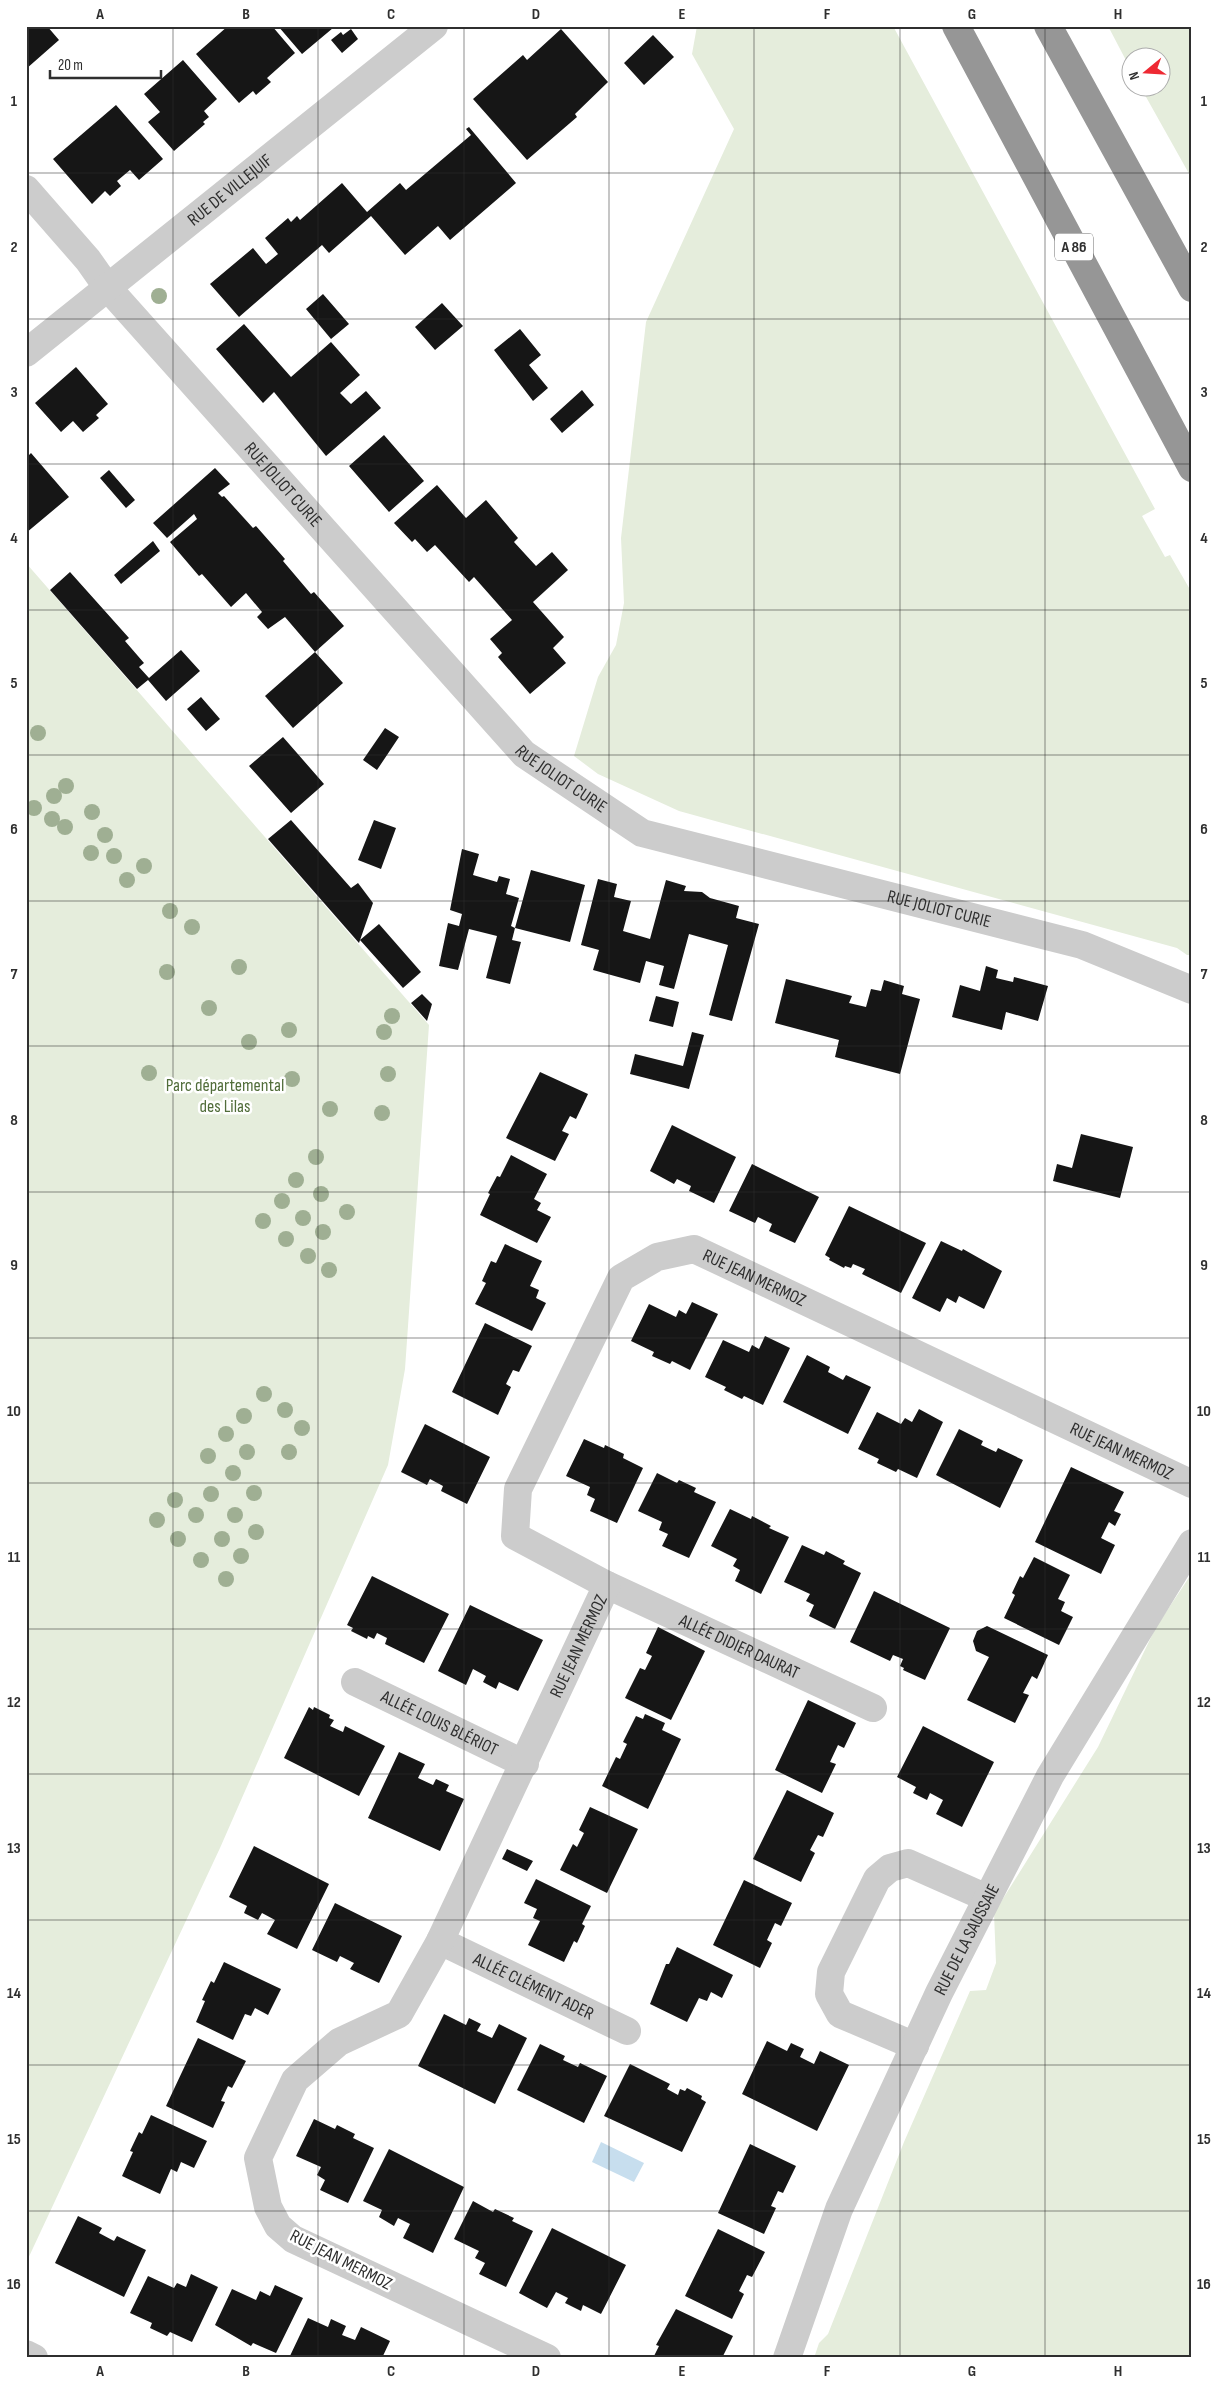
<svg xmlns="http://www.w3.org/2000/svg" width="1218" height="2384" viewBox="0 0 1218 2384" font-family="'Sofia Sans Condensed',sans-serif">
<rect width="100%" height="100%" fill="#fff"/>
<path fill="#e5eddc" d="M697,26H893L1155,509L1142,516L1165,557L1170,555L1192,593V955H1187L1177,948L679,811L598,774L574,756L598,677L616,645L624,603L621,538L646,322L734,129L692,54Z
M1108,26H1192V179L1141,88H1160V58H1130V68Z
M26,563L429,1025L405,1369L388,1465L220,1848L26,2263Z
M1192,1573V2358H814L819,2343L828,2334L904,2142L970,1991L986,1990L996,1963L994,1913L1098,1747L1156,1627Z"/>
<path fill="#c7deee" d="M601,2142L644,2163L634,2182L592,2162Z"/>
<path fill="#161616" d="M26,26H47L59,40L26,69Z
M228,26H272L295,53L267,78L271,82L256,95L253,91L239,103L196,54Z
M278,26H332L333,28L302,54Z
M351,29L358,39L342,53L331,40L341,32L343,35Z
M561,29L608,82L575,114L577,117L527,160L473,99L523,55L527,60Z
M653,35L674,57L644,85L624,63Z
M183,60L217,99L204,111L209,117L203,122L205,124L174,151L148,122L160,112L144,94Z
M116,105L163,159L139,180L130,170L117,181L121,186L110,196L105,191L92,204L53,159Z
M469,127L516,183L450,240L438,226L405,255L371,216L329,253L322,245L239,317L210,284L253,248L266,264L278,254L265,238L288,218L291,222L297,216L300,220L342,183L367,212L400,183L406,190L471,135L466,129Z
M323,294L349,324L331,339L306,309Z
M442,303L463,326L435,350L415,327Z
M244,324L291,377L331,342L360,375L340,393L351,404L366,391L381,408L326,456L274,392L263,403L216,349Z
M520,329L541,355L529,365L548,388L533,401L494,350Z
M76,367L108,404L96,415L99,418L83,432L73,421L61,432L35,403Z
M582,390L594,405L562,433L550,419Z
M384,435L424,481L389,512L349,466Z
M31,453L69,497L26,533V458Z
M215,468L230,484L218,493L222,497L224,496L253,528L256,526L285,559L283,561L311,594L314,592L344,626L315,652L285,617L268,629L257,617L262,612L246,593L231,607L202,574L199,576L170,542L197,519L194,514L167,538L153,523Z
M109,470L135,500L126,508L100,478Z
M437,485L466,518L486,500L518,538L514,542L536,566L552,552L568,570L533,602L564,637L553,648L566,663L530,694L498,657L502,653L490,639L512,620L474,577L469,582L435,545L427,552L415,539L412,542L394,523Z
M153,541L160,551L121,584L114,575Z
M70,572L129,638L125,641L144,663L139,667L149,678L181,650L200,671L166,701L148,680L137,689L50,590Z
M315,652L343,683L293,728L265,696Z
M201,697L220,719L206,731L187,709Z
M385,728L399,737L377,770L363,760Z
M283,737L324,784L291,813L249,766Z
M291,820L351,888L358,883L373,903L359,943L268,839Z
M374,820L396,828L381,869L358,860Z
M462,849L479,854L473,875L497,882L499,876L510,879L506,894L519,898L511,926L515,928L531,870L585,885L570,942L515,928L512,940L521,942L510,984L486,978L497,936L469,929L458,970L439,966L448,923L459,926L462,914L450,910Z
M598,879L617,884L614,897L631,901L623,931L650,939L666,880L686,886L684,891L702,892L710,898L739,906L736,918L759,924L732,1021L709,1015L728,945L689,934L674,989L659,985L664,966L646,961L640,983L593,970L599,950L581,945Z
M379,924L421,972L403,988L360,940Z
M986,966L998,970L996,978L1013,982L1014,977L1048,986L1038,1021L1006,1012L1002,1030L952,1017L960,985L980,991Z
M786,979L852,996L849,1003L866,1007L871,989L881,991L884,980L904,986L902,994L920,999L900,1074L835,1057L839,1040L775,1023Z
M422,994L432,1004L427,1021L411,1003Z
M656,996L679,1002L673,1027L649,1021Z
M692,1032L704,1035L689,1089L630,1074L635,1054L683,1066Z
M540,1072L588,1094L576,1119L570,1116L562,1131L569,1134L555,1161L506,1138Z
M672,1125L736,1157L714,1203L689,1191L691,1186L677,1179L674,1184L650,1171Z
M1081,1134L1133,1147L1120,1198L1053,1181L1057,1164L1072,1168Z
M511,1155L547,1174L534,1199L541,1203L537,1210L551,1217L537,1243L480,1215L490,1194L488,1193L497,1176L500,1177Z
M752,1164L819,1197L795,1243L769,1231L772,1224L758,1217L755,1223L729,1211Z
M849,1206L926,1243L901,1293L862,1274L865,1269L853,1264L851,1268L845,1266L844,1268L829,1260L830,1258L825,1255Z
M941,1241L962,1251L963,1249L1002,1271L984,1309L959,1296L956,1303L947,1298L940,1312L912,1298Z
M505,1244L542,1261L530,1286L539,1290L536,1298L546,1303L532,1331L475,1304L486,1283L482,1281L491,1261L496,1263Z
M692,1302L718,1314L690,1370L672,1361L670,1364L652,1356L654,1352L631,1341L649,1304L676,1317L679,1310L686,1314Z
M485,1323L532,1346L519,1372L513,1370L506,1384L511,1387L498,1415L452,1392Z
M765,1336L790,1348L763,1405L744,1396L742,1399L724,1390L726,1387L705,1377L723,1340L749,1352L752,1345L759,1349Z
M807,1355L830,1367L828,1372L843,1380L846,1375L871,1387L848,1434L783,1402Z
M919,1409L943,1422L917,1478L898,1469L896,1472L877,1463L879,1459L858,1449L877,1412L901,1424L905,1418L912,1422Z
M425,1424L490,1457L467,1504L441,1491L443,1486L430,1479L427,1485L401,1472Z
M959,1429L983,1441L981,1445L996,1452L998,1448L1023,1460L1000,1508L936,1475Z
M584,1439L604,1448L605,1445L624,1454L623,1458L643,1468L617,1523L590,1511L595,1499L587,1495L590,1487L566,1476Z
M1071,1467L1124,1492L1114,1511L1121,1514L1115,1526L1109,1522L1101,1538L1115,1545L1101,1574L1035,1542Z
M657,1473L677,1483L679,1480L696,1488L694,1492L716,1502L689,1558L662,1546L668,1534L659,1530L662,1522L638,1511Z
M730,1509L751,1519L752,1516L771,1526L769,1528L789,1537L761,1594L735,1581L740,1570L733,1566L737,1559L711,1546Z
M802,1545L824,1555L826,1551L845,1561L843,1564L861,1573L835,1629L809,1616L814,1605L806,1601L810,1594L784,1582Z
M1034,1557L1070,1575L1058,1599L1065,1602L1061,1611L1073,1617L1059,1645L1004,1618L1015,1595L1012,1593L1020,1576L1023,1578Z
M372,1576L449,1614L424,1663L385,1644L387,1638L377,1633L374,1639L368,1636L367,1639L351,1631L353,1628L347,1625Z
M874,1591L950,1628L925,1680L903,1670L904,1668L900,1666L903,1659L893,1655L890,1661L850,1642Z
M470,1605L543,1640L518,1691L499,1682L496,1689L483,1682L486,1676L473,1669L466,1685L438,1671Z
M987,1626L1048,1655L1037,1679L1032,1676L1023,1693L1029,1695L1015,1723L967,1700L989,1657L976,1651L973,1641L977,1631Z
M658,1627L705,1651L671,1720L625,1698L640,1668L645,1670L652,1656L646,1653Z
M808,1700L856,1723L844,1748L838,1745L830,1762L836,1764L822,1793L775,1770Z
M309,1707L313,1710L314,1707L330,1715L329,1718L334,1720L330,1726L343,1732L345,1726L385,1746L359,1796L284,1758Z
M645,1714L665,1723L662,1730L681,1739L648,1809L602,1786L616,1757L620,1759L627,1744L623,1742L636,1716L643,1719Z
M923,1726L994,1762L962,1827L936,1814L943,1800L930,1793L927,1800L913,1793L916,1787L897,1777Z
M399,1752L425,1764L418,1778L433,1785L436,1779L449,1785L446,1791L464,1799L440,1851L368,1818Z
M787,1790L834,1813L823,1837L818,1835L810,1850L815,1853L801,1882L753,1859Z
M590,1807L638,1829L607,1893L560,1870L573,1844L577,1847L584,1833L579,1830Z
M254,1846L329,1884L297,1949L267,1934L275,1920L262,1913L258,1920L244,1913L247,1906L229,1897Z
M507,1849L533,1861L527,1871L502,1859Z
M536,1879L591,1906L582,1924L585,1926L577,1943L574,1941L564,1962L528,1945L540,1921L533,1918L537,1909L524,1903Z
M744,1880L792,1903L781,1926L775,1923L767,1940L772,1943L760,1968L713,1945Z
M335,1903L402,1936L379,1983L350,1969L354,1963L340,1956L337,1962L312,1950Z
M677,1947L733,1975L722,1998L711,1992L707,2001L699,1998L687,2022L650,2004L666,1964H669Z
M224,1962L281,1989L268,2015L255,2008L251,2016L245,2014L233,2040L196,2022L205,2001L202,2000L211,1981L214,1983Z
M444,2014L466,2025L469,2018L481,2024L477,2031L492,2038L499,2024L527,2038L495,2104L418,2066Z
M198,2038L246,2061L232,2088L228,2086L221,2101L225,2102L213,2128L166,2106Z
M767,2041L787,2051L791,2043L804,2049L800,2057L814,2064L820,2051L849,2065L817,2131L742,2094Z
M540,2044L565,2056L563,2060L578,2067L580,2063L607,2076L584,2123L517,2090Z
M630,2064L670,2084L667,2089L678,2095L680,2089L685,2091L687,2088L702,2096L701,2099L706,2102L682,2152L604,2116Z
M151,2115L207,2141L194,2168L181,2162L177,2172L171,2169L160,2194L122,2176L133,2152L130,2151L139,2132L142,2134Z
M314,2119L335,2129L337,2125L355,2134L353,2138L374,2148L348,2203L320,2190L325,2180L317,2175L321,2167L296,2156Z
M750,2144L796,2166L783,2193L778,2191L771,2206L776,2208L764,2234L718,2213Z
M389,2149L464,2187L433,2253L403,2238L410,2224L398,2218L394,2226L379,2217L382,2210L363,2201Z
M473,2201L493,2212L495,2209L514,2218L512,2221L533,2231L506,2287L479,2274L485,2263L475,2258L479,2251L454,2239Z
M78,2216L102,2228L99,2233L114,2241L117,2236L146,2250L124,2297L55,2263Z
M552,2228L626,2265L601,2314L583,2305L581,2311L565,2303L568,2298L556,2292L547,2308L519,2293Z
M718,2229L765,2252L752,2277L747,2275L739,2291L744,2294L732,2319L685,2296Z
M191,2274L218,2287L192,2342L170,2332L167,2336L150,2328L152,2323L130,2313L148,2276L174,2288L177,2283L186,2287Z
M275,2285L303,2298L276,2353L253,2343L251,2346L215,2325L232,2289L256,2300L260,2291L270,2296Z
M676,2309L733,2336L722,2358L708,2356L707,2358H653L659,2346L656,2345Z
M308,2318L328,2327L331,2319L346,2326L342,2335L355,2340L361,2327L390,2341L382,2358H289Z"/>
<g fill="none" stroke-linecap="round" stroke-linejoin="round">
<g stroke="#ccc" stroke-width="28">
<path id="s1" d="M26,189L88,260L107,287L524,754L642,833L1082,945L1192,990"/>
<path id="s2" d="M26,353L434,26"/>
<path id="s3" d="M607,1585L873,1708"/>
<path id="s4" d="M355,1682L525,1764"/>
<path id="s5" d="M440,1941L627,2031"/>
<path d="M915,2046L840,2014L829,1994L831,1972L877,1879L890,1868L908,1863L987,1898"/>
<path d="M26,2354L34,2358"/>
<path id="s6" d="M547,2358L293,2239L278,2226L268,2207L258,2158L295,2080L339,2042L399,2014L440,1941L607,1585L515,1536L518,1489L621,1278L657,1257L694,1249L1192,1484"/>
<path id="s7" d="M787,2358L839,2209L939,1993L1050,1776L1192,1543"/>
</g>
<path stroke="#969696" stroke-width="28" d="M956,26L1192,468
M1048,26L1192,288"/>
</g>
<g fill="#9faf93">
<circle cx="159" cy="296" r="8"/>
<circle cx="38" cy="733" r="8"/>
<circle cx="66" cy="786" r="8"/>
<circle cx="54" cy="796" r="8"/>
<circle cx="34" cy="808" r="8"/>
<circle cx="92" cy="812" r="8"/>
<circle cx="52" cy="819" r="8"/>
<circle cx="65" cy="827" r="8"/>
<circle cx="105" cy="835" r="8"/>
<circle cx="91" cy="853" r="8"/>
<circle cx="114" cy="856" r="8"/>
<circle cx="144" cy="866" r="8"/>
<circle cx="127" cy="880" r="8"/>
<circle cx="170" cy="911" r="8"/>
<circle cx="192" cy="927" r="8"/>
<circle cx="239" cy="967" r="8"/>
<circle cx="167" cy="972" r="8"/>
<circle cx="209" cy="1008" r="8"/>
<circle cx="392" cy="1016" r="8"/>
<circle cx="289" cy="1030" r="8"/>
<circle cx="384" cy="1032" r="8"/>
<circle cx="249" cy="1042" r="8"/>
<circle cx="149" cy="1073" r="8"/>
<circle cx="388" cy="1074" r="8"/>
<circle cx="292" cy="1079" r="8"/>
<circle cx="330" cy="1109" r="8"/>
<circle cx="382" cy="1113" r="8"/>
<circle cx="316" cy="1157" r="8"/>
<circle cx="296" cy="1180" r="8"/>
<circle cx="321" cy="1194" r="8"/>
<circle cx="282" cy="1201" r="8"/>
<circle cx="347" cy="1212" r="8"/>
<circle cx="303" cy="1218" r="8"/>
<circle cx="263" cy="1221" r="8"/>
<circle cx="323" cy="1232" r="8"/>
<circle cx="286" cy="1239" r="8"/>
<circle cx="308" cy="1256" r="8"/>
<circle cx="329" cy="1270" r="8"/>
<circle cx="264" cy="1394" r="8"/>
<circle cx="285" cy="1410" r="8"/>
<circle cx="244" cy="1416" r="8"/>
<circle cx="302" cy="1428" r="8"/>
<circle cx="226" cy="1434" r="8"/>
<circle cx="247" cy="1452" r="8"/>
<circle cx="289" cy="1452" r="8"/>
<circle cx="208" cy="1456" r="8"/>
<circle cx="233" cy="1473" r="8"/>
<circle cx="254" cy="1493" r="8"/>
<circle cx="211" cy="1494" r="8"/>
<circle cx="175" cy="1500" r="8"/>
<circle cx="196" cy="1515" r="8"/>
<circle cx="235" cy="1515" r="8"/>
<circle cx="157" cy="1520" r="8"/>
<circle cx="256" cy="1532" r="8"/>
<circle cx="178" cy="1539" r="8"/>
<circle cx="222" cy="1539" r="8"/>
<circle cx="241" cy="1556" r="8"/>
<circle cx="201" cy="1560" r="8"/>
<circle cx="226" cy="1579" r="8"/>
</g>
<path fill="none" stroke="#2f2f2f" stroke-width="1" stroke-opacity="0.55" d="M173,26V2358M318,26V2358M464,26V2358M609,26V2358M754,26V2358M900,26V2358M1045,26V2358M26,173H1192M26,319H1192M26,464H1192M26,610H1192M26,755H1192M26,901H1192M26,1046H1192M26,1192H1192M26,1338H1192M26,1483H1192M26,1629H1192M26,1774H1192M26,1920H1192M26,2065H1192M26,2211H1192"/>
<g text-anchor="middle" dominant-baseline="central" stroke-width="5" stroke-linejoin="round" paint-order="stroke">
<rect fill="#fff" stroke="#6d6d6d" stroke-width="1" x="1055" y="233.5" width="38" height="27" rx="4"/>
<g font-size="16" font-weight="bold" fill="#2f2f2f">
<text x="1074" y="247">A 86</text>
</g>
<g font-size="18" fill="#2f2f2f" stroke="#fff">
<text stroke="none"><textPath href="#s2" startOffset="261">RUE DE VILLEJUIF</textPath></text>
<text stroke="none"><textPath href="#s1" startOffset="392">RUE JOLIOT CURIE</textPath></text>
<text stroke="none"><textPath href="#s1" startOffset="798">RUE JOLIOT CURIE</textPath></text>
<text stroke="none"><textPath href="#s1" startOffset="1202">RUE JOLIOT CURIE</textPath></text>
<text stroke="none"><textPath href="#s6" startOffset="1592">RUE JEAN MERMOZ</textPath></text>
<text stroke="none"><textPath href="#s6" startOffset="1998">RUE JEAN MERMOZ</textPath></text>
<text stroke="none"><textPath href="#s6" startOffset="992">RUE JEAN MERMOZ</textPath></text>
<text stroke="none"><textPath href="#s3" startOffset="146">ALLÉE DIDIER DAURAT</textPath></text>
<text stroke="none"><textPath href="#s4" startOffset="94">ALLÉE LOUIS BLÉRIOT</textPath></text>
<text stroke="none"><textPath href="#s7" startOffset="456">RUE DE LA SAUSSAIE</textPath></text>
<text stroke="none"><textPath href="#s5" startOffset="104">ALLÉE CLÉMENT ADER</textPath></text>
<text transform="translate(341 2260) rotate(27)">RUE JEAN MERMOZ</text>
</g>
<g font-size="18" fill="#516d3a" stroke="#fff">
<text x="225" y="1085">Parc départemental<tspan x="225" dy="21">des Lilas</tspan></text>
</g>
</g>
<rect width="1218" height="2384" fill="none" stroke="#ffffff" stroke-width="55"/>
<g transform="translate(1146 72) rotate(252)"><circle r="24" fill="#ffffff" stroke="#acacac"/>
<path d="M0-4L9 19L0 12L-9 19Z" fill="#ee2933"/>
<text y="-8" font-size="14" font-weight="bold" text-anchor="middle" fill="#2f2f2f">N</text>
</g>
<path d="M50 70v8h111v-8" fill="none" stroke="#2f2f2f" stroke-width="2.5"/>
<text x="58" y="70" font-size="15" fill="#2f2f2f" stroke="#ffffff" stroke-width="4" paint-order="stroke">20 m</text>
<rect x="28" y="28" width="1162" height="2328" fill="none" stroke="#2f2f2f" stroke-width="2"/>
<g font-size="16" text-anchor="middle" font-weight="bold" fill="#2f2f2f">
<text x="100" y="19">A</text>
<text x="246" y="19">B</text>
<text x="391" y="19">C</text>
<text x="536" y="19">D</text>
<text x="682" y="19">E</text>
<text x="827" y="19">F</text>
<text x="972" y="19">G</text>
<text x="1118" y="19">H</text>
<text x="14" y="106">1</text>
<text x="1204" y="106">1</text>
<text x="14" y="252">2</text>
<text x="1204" y="252">2</text>
<text x="14" y="397">3</text>
<text x="1204" y="397">3</text>
<text x="14" y="543">4</text>
<text x="1204" y="543">4</text>
<text x="14" y="688">5</text>
<text x="1204" y="688">5</text>
<text x="14" y="834">6</text>
<text x="1204" y="834">6</text>
<text x="14" y="979">7</text>
<text x="1204" y="979">7</text>
<text x="14" y="1125">8</text>
<text x="1204" y="1125">8</text>
<text x="14" y="1270">9</text>
<text x="1204" y="1270">9</text>
<text x="14" y="1416">10</text>
<text x="1204" y="1416">10</text>
<text x="14" y="1562">11</text>
<text x="1204" y="1562">11</text>
<text x="14" y="1707">12</text>
<text x="1204" y="1707">12</text>
<text x="14" y="1853">13</text>
<text x="1204" y="1853">13</text>
<text x="14" y="1998">14</text>
<text x="1204" y="1998">14</text>
<text x="14" y="2144">15</text>
<text x="1204" y="2144">15</text>
<text x="14" y="2289">16</text>
<text x="1204" y="2289">16</text>
<text x="100" y="2376">A</text>
<text x="246" y="2376">B</text>
<text x="391" y="2376">C</text>
<text x="536" y="2376">D</text>
<text x="682" y="2376">E</text>
<text x="827" y="2376">F</text>
<text x="972" y="2376">G</text>
<text x="1118" y="2376">H</text>
</g>
</svg>
